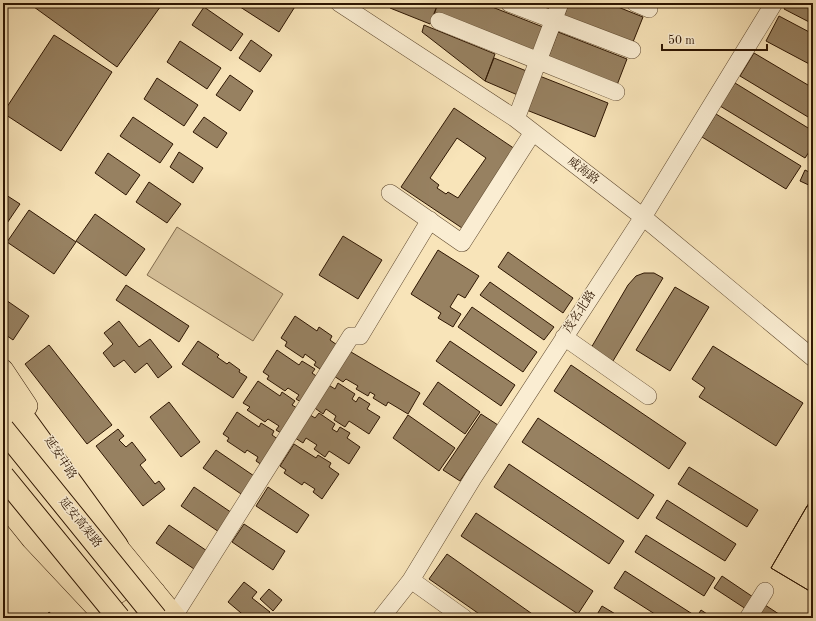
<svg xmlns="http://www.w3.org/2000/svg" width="816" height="621" viewBox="0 0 816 621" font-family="'Old Standard TT','Noto Serif SC',serif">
<rect width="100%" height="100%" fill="#f8e4b9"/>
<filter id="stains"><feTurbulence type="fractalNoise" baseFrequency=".005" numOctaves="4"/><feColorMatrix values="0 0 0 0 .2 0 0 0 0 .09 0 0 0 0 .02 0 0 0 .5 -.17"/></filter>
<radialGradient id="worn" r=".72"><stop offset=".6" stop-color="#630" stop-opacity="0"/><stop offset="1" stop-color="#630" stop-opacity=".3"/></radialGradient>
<path fill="#d6c19a" stroke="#826c4e" d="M177,227L283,294L253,341L147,275Z"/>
<path fill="#978161" stroke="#2e1602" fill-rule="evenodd" d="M36,3H163L117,67L34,7Z
M234,3H292L296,5L279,32Z
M392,3H438L430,24L390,8Z
M438,3H482L543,27L533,54L434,15Z
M529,3H553L550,11Z
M569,3H608L643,17L633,42L564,16Z
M787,3H813V24L784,9Z
M204,7L243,34L231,51L192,25Z
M779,16L813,34V66L766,41Z
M424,25L495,54L485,81L422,32Z
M558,32L627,59L617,85L548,58Z
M54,35L112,72L61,151L3,113Z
M251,40L272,55L260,72L239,58Z
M180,41L221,68L207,89L167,62Z
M754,53L813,88V120L740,76Z
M494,58L529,72L520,96L485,81Z
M230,75L253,91L240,111L216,95Z
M537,75L608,103L595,137L524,109Z
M157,78L198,105L184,126L144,99Z
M735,83L813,131V146L805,158L720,106Z
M454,108L515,149L462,228L401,187ZM457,138L486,158L458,198L448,192L446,194L437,188L439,185L430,178Z
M716,114L801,166L786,189L702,137Z
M133,117L173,144L160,163L120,136Z
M204,117L227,133L217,148L193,132Z
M179,152L203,168L193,183L170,167Z
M108,153L140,175L126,195L95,173Z
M805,170L813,174V187L800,181Z
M149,182L181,204L167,223L136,202Z
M3,193L20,204L3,229Z
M29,210L76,242L54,274L7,242Z
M95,214L145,249L126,276L76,241Z
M343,236L382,260L358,299L319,275Z
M438,250L479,276L465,298L458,294L450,307L461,314L453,327L438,318L441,313L411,294Z
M508,252L573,298L563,313L498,267Z
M644,273H654L663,278L613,361L591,348L628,285L636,276Z
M490,282L554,327L544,340L480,295Z
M126,285L189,326L179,342L116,300Z
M675,287L709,307L670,371L636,350Z
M3,298L29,316L13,340L3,333Z
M472,307L537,352L523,372L458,327Z
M295,316L317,331L319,327L332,336L330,340L340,347L323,371L314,365L316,362L305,354L303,358L285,346L287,342L281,338Z
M119,321L139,347L150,339L172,367L158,378L147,363L135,373L124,360L114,367L103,353L113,344L104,333Z
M198,341L219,355L217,357L227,364L229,362L240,370L239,372L247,377L233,398L182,364Z
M450,341L515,385L501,406L436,361Z
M49,345L112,425L87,444L25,364Z
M713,346L803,403L776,446L699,397L705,388L692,379Z
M346,349L420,393L408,414L388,402L386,406L373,398L375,395L370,392L368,396L356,389L358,386L346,379L343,382L331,374Z
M277,350L299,365L302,361L315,369L312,373L322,380L306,405L296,399L299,395L288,388L285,391L267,379L269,376L263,372Z
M571,365L686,443L669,469L554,391Z
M258,381L280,396L282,392L295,401L292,405L302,411L286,436L276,430L279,426L268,419L265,422L247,410L250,407L243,403Z
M438,382L480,412L465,434L423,404Z
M338,383L355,394L352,399L356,402L359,397L370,404L367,409L380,417L369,434L349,421L345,427L334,420L336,416L326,409L323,414L312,406L327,384L335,389Z
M169,402L200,442L181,457L150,417Z
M237,412L259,427L261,423L274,431L272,435L282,442L265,467L256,461L258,457L247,450L245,453L227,441L229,438L223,434Z
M307,413L315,418L319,413L335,424L332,429L337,432L340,427L350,433L347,438L360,447L349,464L329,451L325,457L314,449L317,445L306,438L303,443L292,436Z
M481,414L498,425L460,481L443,470Z
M408,415L455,448L439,471L393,438Z
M538,418L654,495L638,519L522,442Z
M118,429L124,436L119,440L126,447L132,442L146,460L140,465L155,484L159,481L165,489L143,506L96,446Z
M294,444L316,458L318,455L331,463L329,467L339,474L322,499L313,492L315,489L304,482L302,485L284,473L286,470L280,466Z
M216,450L257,478L244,496L203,468Z
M509,464L624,541L609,564L494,487Z
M689,467L758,510L747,527L678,484Z
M194,487L235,515L222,534L181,506Z
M268,487L309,515L297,533L256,506Z
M813,496V593L771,568Z
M667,500L736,544L725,561L656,518Z
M807,506L813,509V593L771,568Z
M476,513L593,591L578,614L461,536Z
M244,524L285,551L273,570L232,542Z
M169,525L210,553L197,571L156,543Z
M646,535L715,578L704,596L635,552Z
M447,554L538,618H485L429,579Z
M625,571L694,615L692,618H661L614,588Z
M722,576L753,597L746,609L714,588Z
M244,582L257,592L252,598L270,612L265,618H247L228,602Z
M269,589L282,600L273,611L260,599Z
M765,605L785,618H759L757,617Z
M602,606L622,618H595Z
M701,610L713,618H696Z
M49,612L56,618H45Z"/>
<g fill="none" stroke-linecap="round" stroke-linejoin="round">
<g stroke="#604a30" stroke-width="18">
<path id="minor" d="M339,3L516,119L643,217L813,358
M509,3L632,50
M635,3L649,9
M439,21L616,92
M516,119L560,3
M390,193L462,243L533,132
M564,337L648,396
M411,580L464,618
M174,616L351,336H360L430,220
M381,618L411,580L473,478L643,217L774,3
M748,618L765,591"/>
</g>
<g stroke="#2e1602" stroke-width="22">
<path id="major" d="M3,370L27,406
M3,410L32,445
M3,503L32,539L106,618
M106,533L176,618
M121,617L155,592"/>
</g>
<g stroke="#2e1602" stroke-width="24">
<path id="highway" d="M3,389L117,546"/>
</g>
<use href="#minor" stroke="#faedd2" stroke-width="17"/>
<use href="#major" stroke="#f8e4b9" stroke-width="21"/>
<use href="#highway" stroke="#f8e4b9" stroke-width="22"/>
<g stroke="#2e1602" stroke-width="24" stroke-linecap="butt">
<path id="highway-bridge" d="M3,429L156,618
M3,476L119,618"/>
</g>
<use href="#highway-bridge" stroke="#f8e4b9" stroke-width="22"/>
</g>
<g text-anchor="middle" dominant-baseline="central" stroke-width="3" stroke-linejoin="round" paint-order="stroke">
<g font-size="12" fill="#2e1602" stroke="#faedd2">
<text transform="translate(583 171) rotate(38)">威海路</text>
<text transform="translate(580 312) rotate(-57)">茂名北路</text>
<text transform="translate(60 458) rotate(57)">延安中路</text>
<text transform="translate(80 523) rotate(51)">延安高架路</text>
</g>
</g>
<rect width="816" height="621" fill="none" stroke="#f8e4b9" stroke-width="16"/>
<rect x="4" y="4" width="808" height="613" fill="none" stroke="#2e1602" stroke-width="2"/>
<rect x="8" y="8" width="800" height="605" fill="none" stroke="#2e1602"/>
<path d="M662 44v6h105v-6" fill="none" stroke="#2e1602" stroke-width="2"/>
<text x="668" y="44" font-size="12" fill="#2e1602" stroke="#faedd2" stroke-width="3" paint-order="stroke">50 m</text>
<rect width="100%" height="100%" filter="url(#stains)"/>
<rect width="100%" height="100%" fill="url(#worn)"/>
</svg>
